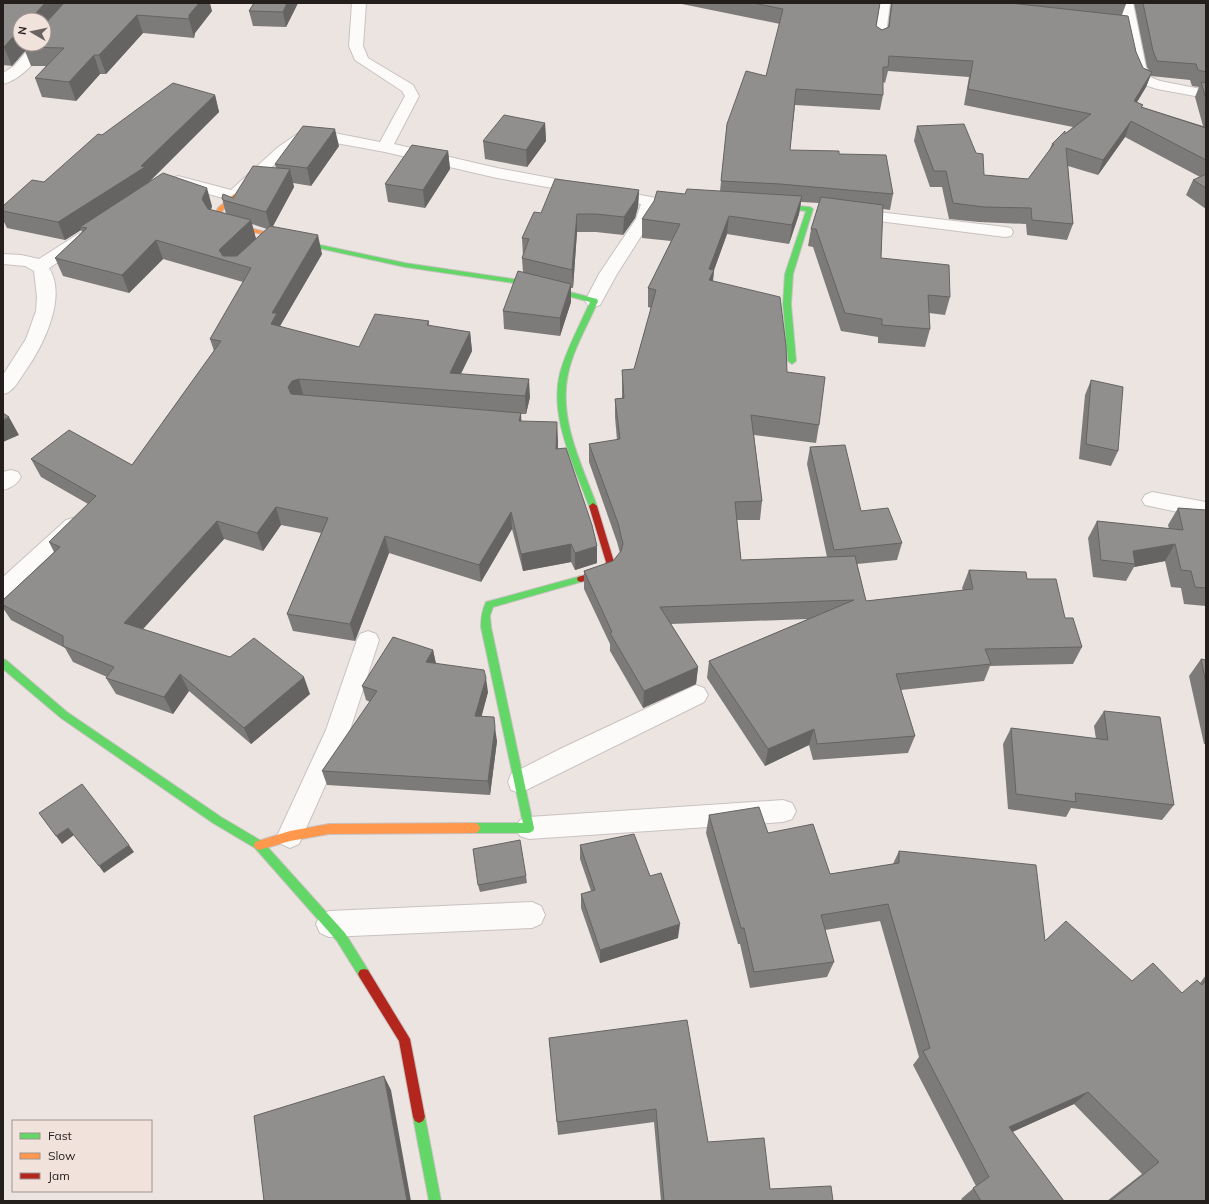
<svg xmlns="http://www.w3.org/2000/svg" width="1209" height="1204" viewBox="0 0 1209 1204" font-family="Mulish,sans-serif">
<rect width="100%" height="100%" fill="#ece4e1"/>
<g fill="none" stroke-linecap="round" stroke-linejoin="round">
<g stroke="#c8c2c0" stroke-width="2">
<path id="lane" d="M880,3H890L885,41L880,44L875,41Z"/>
</g>
<g stroke="#c8c2c0" stroke-width="2">
<path id="street" d="M352,3H366L363,46L368,58L413,85L419,96L394,144L497,168L656,198L658,201L652,219L617,274L600,305L594,307L588,305L585,301L599,274L636,219L641,204L497,178L385,152L314,139C289,145 259,181 240,199L234,201L172,184L170,181L172,178L178,176L231,190L277,148L297,134L314,129L380,142L405,96L402,91L355,60L349,46Z
M1119,3H1133L1146,67L1150,77L1160,81L1206,90V98L1157,89L1139,83L1132,67Z
M44,41L48,44C38,59 21,80 3,84V73L14,66L33,44H44Z
M853,209L1005,227L1011,228L1013,232L1011,236L1005,237L847,217L845,214L847,211Z
M84,233L90,234L92,238L90,242L49,268C68,298 42,348 24,373C18,382 13,392 3,394V375L26,339L36,311L37,297L34,271L25,266L3,264V254L21,255L39,259L78,234Z
M11,470L18,472L21,477C17,484 11,488 3,490V472Z
M1152,492L1206,502V518L1145,505L1142,500L1145,495Z
M73,518L80,520L83,526L80,532L11,596L3,599V577L66,520Z
M368,631L376,634L379,640L350,730L299,844L290,848L281,844L277,836L326,730L357,640L360,634Z
M696,685L704,688L708,695L704,702L520,793L511,790L508,782L511,774L560,749Z
M783,800L792,803L796,811L792,819L783,822L529,839L520,836L516,828L520,820L529,817Z
M532,902L541,906L545,915L541,924L532,928L329,937L320,933L316,924L320,915L329,911Z"/>
</g>
<g stroke="#c8c2c0" stroke-width="2">
<path id="fast" d="M771,204L810,207L813,209L793,274L791,304L796,361L792,364L788,361L783,304L785,274L806,211L769,207V205Z
M311,243L405,263L527,281L597,299L598,301C588,325 573,349 568,374C558,419 582,465 597,506L596,508H590L589,506C574,465 549,417 560,373C567,348 580,325 590,302L527,285L405,267L309,246V244Z
M581,576L584,577L585,579L584,581L493,607L490,616L491,627L534,828L533,831L529,833H475L471,831L470,828L471,825L475,823H523L481,627C481,617 482,611 486,602Z
M3,659L6,660L67,712L221,817L263,842L345,933L368,970L370,974L368,978L364,979L360,978L337,941L255,848L213,823L61,718L3,669Z
M419,1111L423,1113L425,1117L441,1201H429L413,1117L415,1113Z"/>
</g>
<g stroke="#c8c2c0" stroke-width="2">
<path id="slow" d="M234,194L237,196L223,210L220,216L223,221L313,244L314,245L311,247L218,223L214,216L218,208Z
M475,823L479,825L480,828L479,831L475,833L329,834L290,841L259,850L255,848L254,845L255,842L290,831L329,824Z"/>
</g>
<g stroke="#c8c2c0" stroke-width="2">
<path id="jam" d="M593,503L597,506L614,562C612,577 594,578 581,582L578,581L577,579L578,577L601,570L605,566L606,562L589,506Z
M364,969L368,970L410,1039L425,1117L423,1121L419,1123L415,1121L413,1117L399,1041L360,978L358,974L360,970Z"/>
</g>
<use href="#lane" fill="#fcfbfa" fill-rule="evenodd"/>
<use href="#street" fill="#fcfbfa" fill-rule="evenodd"/>
<use href="#fast" fill="#63d668" fill-rule="evenodd"/>
<use href="#slow" fill="#ff974d" fill-rule="evenodd"/>
<use href="#jam" fill="#b3261e" fill-rule="evenodd"/>
</g>
<path fill="#7c7b79" fill-rule="evenodd" d="M3,3L212,11L195,33L194,38L143,33L106,74H100L76,101L42,97L35,78L46,66H31L25,51L12,66L3,65ZM20,20H44V44H20Z
M254,3H298L286,27L253,26L249,11Z
M677,3H880L876,26L882,30L888,27L891,3H1126V4L1122,15L1136,52L1143,68L1149,70L1147,67L1134,3H1206V209L1186,195L1193,180L1200,177L1125,137L1098,175L1068,166L1073,224L1067,240L1027,235L1026,224L979,222L949,219L942,187H930L914,141L917,126L984,175L1028,179L1049,151L1052,144L1073,127L964,105L969,77L888,71L885,83L883,82V95L880,110L795,105L790,150L839,154L893,194L890,210L883,209L881,258L950,297L945,315L929,313L930,329L925,347L878,343V337L841,331L813,247L808,246L811,229L819,203L801,202L799,214L789,244L727,234L714,270L713,281L787,372L819,425L816,443L754,435L762,501L760,520H737L741,560L827,557L807,464L810,447L861,511L902,543L897,560L857,564L866,601L963,590L962,588L969,570L1027,579L1065,618L1082,647L1073,664L990,666L984,681L901,690L915,736L908,753L813,760L809,745L765,766L707,678L709,661L808,619L671,624L698,667L696,684L643,708L610,651V644L584,589V571L613,561L620,553L617,542L589,462V444L617,440L615,417V399L622,398V370L634,369L651,308L648,307V288L671,241L642,238V219L685,194L720,191L727,124L766,76L780,24ZM1151,74V76L1190,80L1192,86L1199,87L1195,97L1203,126L1142,107L1143,105L1137,102L1146,87Z
M215,95L219,112L150,181L212,206L211,210L226,214L222,198H233L276,168L275,164L339,146L311,186L293,183L294,187L272,227L322,254L280,326V327L359,347L429,321V326L470,332L472,351L461,374L530,397L526,414H521V421L558,440V449L597,563L575,570L571,562L523,571L512,529L481,582L389,553L355,641L293,631L287,614L321,533L281,525L263,551L224,539L143,629L310,694L251,744L189,691L173,714L116,694L106,678L107,677L73,662L65,648L11,620L3,608V600L54,552L49,542L88,504L41,477L31,459L132,465L214,351L210,339L243,282L163,259L129,293L63,276L55,258L82,232L81,230L65,240L7,228L3,220V206L44,182L102,135ZM252,224L267,229L256,239Z
M545,123L546,141L527,167L485,159L483,141Z
M448,151L450,169L425,208L388,202L385,184Z
M639,190L638,207L635,218L623,235L596,232H577L573,288H571V302L560,336L504,329L503,311L523,272L522,258L523,256L522,238L541,213Z
M1091,380L1118,451L1111,466L1079,459L1085,395Z
M1178,508L1206,510V606L1184,604L1181,588L1171,587L1165,561L1134,567L1126,581L1093,577L1088,538L1097,521L1169,529L1168,525Z
M433,650L436,664L488,692L481,717L497,741L490,795L327,785L322,771L370,702L366,700L362,686Z
M1201,659L1206,660V744H1204L1189,676Z
M1104,711L1174,805L1162,820L1071,808L1066,817L1008,809L1003,744L1011,728L1096,739L1094,726Z
M709,815L768,833L830,874L893,864L899,851L1045,941L1132,981L1182,993L1200,983L1206,975V1201H1107L1142,1174L1074,1104L1012,1132L1064,1201H963L961,1199L976,1186L913,1065L919,1057L880,921L825,930L834,962L827,977L750,988L740,944H738L706,833Z
M580,845L650,876L678,938L600,963L581,908V894L591,891L580,859Z
M526,876L527,883L480,892L478,885Z
M549,1038L708,1142L770,1189L833,1201H661L654,1122L558,1135Z"/>
<path fill="#656463" d="M45,3H69L44,31V20H36V13Z
M199,3H210L212,11L195,33L194,38L189,19V15Z
M287,3H298L286,27L283,12Z
M137,15L143,33L106,74L99,55Z
M20,29V44H31L24,47L25,51L12,66L4,47Z
M94,55L100,74L76,101L69,82Z
M1152,72L1146,87L1128,117L1134,101Z
M215,95L219,112L150,181L151,185L80,227L81,230L65,240L58,222L141,166Z
M1131,121L1125,137L1098,175L1103,160Z
M545,123L546,141L527,167L526,150Z
M335,129L339,146L311,186L307,168Z
M448,151L450,169L425,208L423,190Z
M290,169L294,187L271,230L266,212Z
M207,188L212,206L208,217L202,199Z
M639,190L638,207L635,218L623,235L624,217Z
M802,196L799,214L789,244L792,225Z
M577,214V232L573,288L572,270Z
M729,216L727,234L714,270L712,289L707,299L709,269Z
M251,220L256,239L231,262L222,260L219,250Z
M318,235L322,254L280,326L281,332L271,324L272,313Z
M156,240L163,259L129,293L122,275Z
M571,284V302L560,336V318Z
M470,332L472,351L452,391L450,373Z
M299,379L304,398L293,405L288,387L292,381Z
M529,379L530,397L526,414L525,396Z
M521,413L522,431L519,421Z
M9,417L19,435L3,442V420Z
M557,422L558,440L557,467L556,449Z
M276,507L281,525L263,551L257,533Z
M511,512L512,529L481,582L479,565Z
M217,521L224,539L133,640L124,623Z
M385,536L389,553L355,641L350,624Z
M571,544V562L523,571L521,554Z
M1175,544L1165,561L1134,567L1135,564L1133,551Z
M597,546V563L575,570V553Z
M433,650L436,664L426,662Z
M698,667L696,684L643,708L644,691Z
M180,674L189,691L173,714L164,697Z
M304,677L310,694L251,744L244,728Z
M486,678L488,692L478,730L475,716Z
M495,727L497,741L490,795L488,781Z
M814,729L809,745L765,766L768,749Z
M68,828L74,835L62,844L56,836Z
M129,845L134,852L104,873L99,866Z
M680,924L678,938L600,963V950Z
M384,1076L391,1090L411,1201H407Z
M1088,1092L1074,1104L997,1139L1009,1127Z"/>
<path fill="#908f8d" stroke="#656463" d="M3,3H45L36,13V20H20V29L4,47H3Z
M64,3H199L189,15V19L137,15L99,55H94L69,82L35,78L64,48L24,47L27,44H44V25Z
M254,3H287L283,12L249,11Z
M753,3H880L876,26L882,30L889,27L892,3H1010L1128,16L1136,52L1143,68L1152,72L1134,101L1143,105L1141,107L1206,128V160L1131,121L1103,160L1066,148L1073,224L1032,220L1031,208L984,207L953,203L946,171H934L917,126L964,124L976,153L983,154L984,175L1028,179L1054,144H1052L1065,131V134L1091,114L968,89L973,61L889,56L888,67H883V95L796,89L790,150L839,151V154L886,155L893,194L780,184L721,181L727,124L746,71L766,76L783,9Z
M1112,3H1126V4Z
M1143,3H1206V72L1198,70L1196,64L1157,61L1153,51Z
M1201,82L1206,83V99Z
M173,83L215,95L141,166L145,167L58,222L3,211V206L32,180L44,182L98,134L102,135Z
M504,115L545,123L526,150L483,141Z
M303,126L335,129L307,168L275,164Z
M412,145L448,151L423,190L385,184Z
M253,166L290,169L266,212L223,200L222,198L223,194L233,198Z
M163,173L207,188L202,199L208,209L251,220L219,250L223,256H237L270,226L318,235L272,313H277L271,324L359,347L375,314L429,321L427,325L470,332L450,373L529,379L525,396L299,379L292,381L288,387L291,394L521,413L519,421L557,422L556,449L566,448L592,525L597,546L575,553L571,544L521,554L511,512L479,565L385,536L350,624L287,614L328,518L276,507L257,533L217,521L124,623L230,657L254,638L304,677L244,728L180,674L164,697L106,678L114,667L63,646V636L3,605V600L60,547L49,542L96,496L31,459L69,430L132,465L221,341L210,339L251,268L156,240L122,275L55,258L87,228L80,227Z
M1206,174V188L1193,180Z
M555,179L639,190L635,201L624,217L596,214H577L572,270L522,258L529,239L522,238L534,212L541,213Z
M687,189L802,196L792,225L729,216L709,269L714,270L709,280L780,297L786,346L787,372L825,377L819,425L751,415L762,501L735,502L741,560L855,556L866,601L973,589L969,570L1026,572L1027,579H1056L1065,618H1073L1082,647L985,649L991,664L896,674L915,736L817,744L814,729L768,749L709,661L854,600L660,607L698,667L644,691L610,633L612,632L584,571L613,561L621,551L623,544L618,523L589,444L620,439L615,399L624,398L622,370L634,369L656,290L648,288L680,224L642,219L654,201L657,191L685,194Z
M821,197L883,205L881,258L949,265L950,297L928,295L930,329L882,325V319L845,313L816,229H811Z
M518,271L571,284L560,318L503,311Z
M1091,380L1123,387L1118,451L1086,444Z
M3,413L9,417L3,420Z
M845,445L861,511L888,508L902,543L834,550L810,447Z
M1178,508L1206,510V588L1195,587L1191,571L1181,570L1175,544L1133,551L1135,564L1101,560L1097,521L1183,530Z
M393,637L433,650L426,662L484,670L486,678L475,716L494,717L495,727L488,781L322,771L377,691L362,686Z
M1201,659L1206,660V684Z
M1104,711L1160,717L1174,805L1075,793L1076,802L1016,794L1011,728L1108,740Z
M82,784L129,845L99,866L68,828L56,836L39,813Z
M759,807L768,833L813,824L830,874L899,863V851L1036,865L1045,941L1066,921L1132,981L1153,963L1182,993L1197,980L1202,985L1206,980V1201H1110L1159,1162L1088,1092L1009,1127L1064,1201H981L973,1188L989,1177L923,1051L930,1048L888,904L821,915L834,962L754,972L744,928H741L709,815Z
M634,834L650,876L661,873L680,924L600,950L581,894L595,890L580,845Z
M520,840L526,876L478,885L473,849Z
M687,1020L708,1142L764,1138L770,1189L831,1186L833,1201H664L656,1109L557,1122L549,1038Z
M384,1076L407,1201H264L254,1116Z"/>
<rect width="1209" height="1204" fill="none" stroke="#241e1c" stroke-width="8"/>
<rect x="12" y="1120" width="140" height="72" fill="#f1e2dc" stroke="#9f948f"/>
<rect x="20" y="1133" width="20" height="6" fill="#63d668" stroke="#9f948f"/>
<text x="48" y="1140" font-size="12" fill="#241e1c">Fast</text>
<rect x="20" y="1153" width="20" height="6" fill="#ff974d" stroke="#9f948f"/>
<text x="48" y="1160" font-size="12" fill="#241e1c">Slow</text>
<rect x="20" y="1173" width="20" height="6" fill="#b3261e" stroke="#9f948f"/>
<text x="48" y="1180" font-size="12" fill="#241e1c">Jam</text>
<g transform="translate(32 32) rotate(279)"><circle r="19" fill="#f1e2dc" stroke="#9f948f"/>
<path d="M0-3L7 15L0 10L-7 15Z" fill="#6a6361"/>
<text y="-6" font-size="11" font-weight="bold" text-anchor="middle" fill="#241e1c">N</text>
</g>
</svg>
